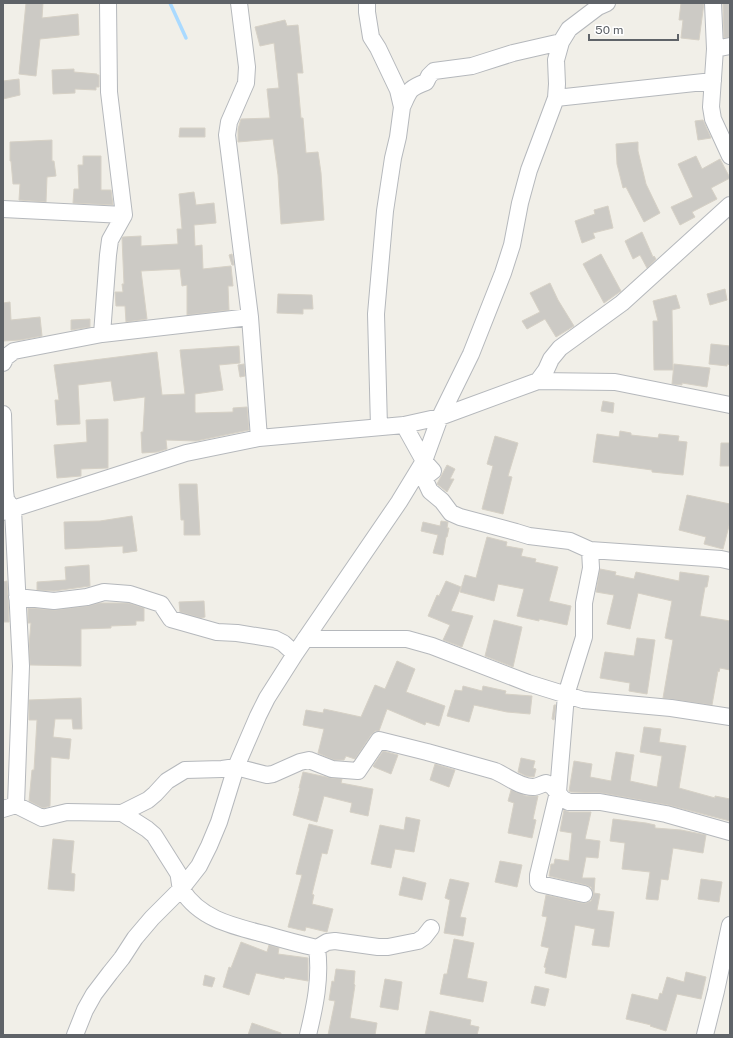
<svg xmlns="http://www.w3.org/2000/svg" width="733" height="1038" viewBox="0 0 733 1038" font-family="'Public Sans',sans-serif">
<rect width="100%" height="100%" fill="#f1efe8"/>
<g fill="none" stroke-linecap="round" stroke-linejoin="round">
<path stroke="#aadaff" stroke-width="3.5" d="M170,3L186,38"/>
</g>
<path fill="#cccac5" stroke="#d6d1c6" d="M26,3H43L42,18L78,14L79,35L40,39L36,76L19,74Z
M681,3H704L699,40L681,38L683,20H679Z
M723,3H730V37L724,38Z
M285,20L287,26L298,25L303,73H297L301,118H303L306,153L318,152L321,173L324,220L281,224L278,175L273,139L238,142V129L241,119L270,118L267,89L279,88L274,43L260,46L255,27Z
M74,69V72L97,74V75H99V87H96V90L75,89V93L53,94L52,70Z
M19,79L20,95L3,99V81Z
M703,120L711,138L698,140L695,121Z
M180,128H205V137H179Z
M52,140V161H54L56,176L47,177L46,202L19,200L20,184H13L11,161H10V142Z
M638,142V151L646,184L660,213L644,222L626,187L623,188L617,164L616,144Z
M83,156H101V190H111L113,205L73,203L74,189H79L78,165H83Z
M696,156L702,169L720,159L730,178L711,188L717,199L692,212L695,217L680,225L671,207L693,197L678,164Z
M194,192L196,205L214,203L216,223L194,225L195,246L202,245L203,269L231,266L233,286H228L229,310L187,315V285L182,286L180,269L141,271L147,319L126,322L125,306H116L115,292H123L122,284H124L122,238L123,237L141,236V246L178,244L177,229H182L179,194Z
M608,206L613,228L593,233L595,238L582,243L575,221L595,214L594,210Z
M642,232L653,257L654,256L656,259L647,268L640,255L633,259L625,241Z
M232,254L234,265H232L229,255Z
M601,254L621,291L604,303L583,264Z
M550,283L558,300L574,326L556,337L545,319L527,329L522,321L540,312L530,293Z
M725,289L727,300L710,305L707,294Z
M278,294L312,295L313,309H303V314L277,313Z
M676,295L680,308L672,310L673,370H654L653,321H658L653,301Z
M10,302L11,320L40,317L42,336L20,340L3,341V303Z
M90,319V327L71,330V320Z
M711,344L730,346V365L727,364V366L709,364Z
M239,346L240,363L219,365L223,390L195,394V412L196,413L233,412V408L247,407L249,430L196,441L166,440L167,449L157,452L142,453L141,432H143L145,397L114,401L111,381L78,385L80,424L57,425L55,400H59L54,365L157,352L162,395L185,394L180,350Z
M244,364L245,376L240,377L238,365Z
M674,364L710,368L707,387L682,383V385L672,384Z
M603,401L614,403L613,413L601,411Z
M108,419V468L81,469V476L57,478L54,445L87,442L86,420Z
M620,431L631,433V435L658,438L659,434L679,436L678,441L687,442L683,475L652,472V470L593,462L597,434L619,437Z
M495,436L518,443L508,476L512,477L503,514L482,509L493,466L487,464Z
M721,443H730V466H720Z
M447,465L455,469L450,479H454L447,492L437,484Z
M179,484H197L200,535H184V520H181Z
M687,495L730,504V522L723,549L704,544L706,537L679,530Z
M132,516L137,551L123,553V546L65,549L64,522L100,521Z
M441,521L448,522L447,528H449L447,537H446L443,555L433,553L438,535L421,531L423,522L440,526Z
M487,537L507,542L506,546L523,549L521,556L536,559L535,562L558,567L549,601L571,606L567,625L539,619V621L517,616L524,589L498,584L494,601L460,592L465,575L476,578Z
M89,565L90,586L54,591L37,590V582L66,580L65,567Z
M600,569L616,572L615,575L634,579L636,572L679,581L680,572L709,576L707,587H705L700,616L730,621V670L720,668L719,672L718,671L712,705L663,698L673,640L665,638L672,601L638,593L630,629L607,624L614,595L596,592Z
M7,581L8,596L9,622H3V582Z
M446,581L461,587L451,611L473,616L462,647L443,640L450,625L428,616L437,595L439,596Z
M204,601L205,617L201,618L180,612L179,602Z
M100,603H128L144,608V621H136V625L111,626V628L81,629V666L30,665L29,645L31,623H28V608L55,610L88,606Z
M494,620L522,627L513,667L485,656Z
M637,638L655,640L647,694L629,691L630,683L600,678L605,652L634,656Z
M397,661L415,669L406,692L445,706L439,726L426,722L425,725L387,709L379,731H375L371,735L355,759L346,756L344,760H334L318,753L324,729L303,725L306,710L323,713L324,709L361,717L375,685L385,689Z
M463,686L482,691L483,686L506,691L505,694L532,696L530,714L507,712L474,705L469,722L447,716L455,690L462,691Z
M81,698L82,729H73L72,719H55L53,737L71,739L69,759L51,757L50,806L43,808L29,801L32,770H34L37,720H29V700Z
M554,705H556L554,720L552,719Z
M644,727L661,729L659,742L686,746L679,788L715,798V796L730,799V821L668,805L602,793L571,792L569,791L574,761L592,764L590,777L611,781L616,752L634,755L630,781L657,787L662,756L640,752Z
M383,751L398,755L391,774L374,767L373,766Z
M521,758L535,761L533,768L536,769L534,777L526,776L518,772Z
M435,764L455,770L449,787L430,780Z
M303,772L331,778L342,779L341,783L373,789L368,816L350,812L352,803L324,796L317,822L293,815L300,788H299Z
M511,790L526,796H538L533,819L536,820L532,838L508,833L514,803L508,801Z
M564,810L569,812H591L585,839L600,841L598,858L586,857L582,878H595L594,893L600,894L597,910L614,912L609,947L592,945L595,929L575,925L566,978L545,973L546,968L544,967L549,948L541,946L547,917L542,916L546,895L582,903H586L591,901L593,896V892L591,887L586,885L549,876L551,864H554L555,859L569,861L572,833L560,831Z
M406,817L420,820L414,852L395,849L391,868L371,864L380,825L404,830Z
M613,819L646,823L655,825V828L681,830L706,835L703,853L673,848L668,880L661,879L658,900L646,899L650,872L622,869L625,843L610,841Z
M309,824L333,830L327,854L322,853L312,894L314,895L312,904L333,909L327,932L306,927L305,931L288,927L302,875L296,874Z
M53,839L74,841L71,873L75,874L74,891L48,889Z
M500,861L522,865L517,887L495,882Z
M403,877L426,883L422,900L399,895Z
M450,879L469,883L460,917L466,918L463,936L444,933L450,900L445,898Z
M701,879L722,882L719,902L698,899Z
M454,939L474,943L467,978L487,982L483,1002L440,994L444,974H447Z
M241,942L267,952L269,945L279,948L278,954L308,958V981L285,977L284,979L256,973L249,995L223,987L229,967L231,968Z
M336,969L355,971L354,984L355,985L350,1018L377,1023L375,1035H328L335,1001L329,1000L332,981L334,982Z
M686,972L706,977L701,999L677,994L666,1031L650,1026L651,1025L626,1019L632,994L658,1000L660,993L662,994L667,977L684,982Z
M205,975L215,978L212,987L203,985Z
M385,979L402,982L398,1010L380,1007Z
M535,986L549,989L545,1006L531,1003Z
M430,1011L471,1020L470,1025L479,1027L477,1035H425Z
M252,1023L281,1033V1035H248Z"/>
<g fill="none" stroke-linecap="round" stroke-linejoin="round">
<g stroke="#b5b8bc" stroke-width="18">
<path id="minor" d="M239,3L247,67L246,83L229,122L227,135L250,317L259,438
M367,3V12L371,37L378,48L398,90L402,107L398,137L393,158L385,211L376,314L379,427
M713,3L715,49L711,107L713,119L730,156
M715,49L730,46
M556,98L713,81
M402,107C410,90 408,89 426,82L429,76L434,71L472,66L513,53L561,42
M3,209L124,215
M102,334L108,255L110,240L124,215L109,92L108,3
M3,363L6,357L14,351L102,334L250,317
M538,381L546,370L551,359L560,348L622,303L730,205
M3,414L5,491L6,499L13,510L21,666L16,805
M404,425L424,461L433,471L424,478L430,491L442,501L451,513L460,517L516,532L529,536L570,541L590,550L721,559L730,561
M3,512L186,453L259,438L404,425L440,417L538,381L615,382L730,405
M17,597L54,601L87,597L104,592L130,594L161,604L171,619L217,632L237,633L275,639L283,643L295,654
M305,639H407L432,646L528,683L583,700L671,708L730,717
M3,809L16,805L42,818L67,812L122,813L148,800L155,794L167,781L185,770L222,769L236,767L267,775L273,774L300,762L309,760L332,769L358,771L379,740L427,752L495,771C507,776 519,787 533,787C537,787 542,784 546,783L552,786L563,799L569,802H600L666,814L730,832
M122,813L147,829L154,835L178,873C180,878 179,886 182,890C200,919 233,926 264,934C281,939 299,944 317,948C321,978 315,1006 308,1035
M584,894L540,884L538,882V875L558,792L566,695L584,637V603L591,568L590,550
M317,948L327,942L335,941L378,947H388L418,941L424,937L431,928
M75,1035L85,1010L94,994L110,973L122,958L135,938L152,918L181,889L199,866L209,846L219,822L236,767L258,716L267,698L295,654L399,502L424,461L440,417L471,354L503,273L512,245L520,203L529,170L556,98L557,84L556,60L561,42L569,29L598,7L607,3
M705,1035L716,991L730,925"/>
</g>
<use href="#minor" stroke="#fff" stroke-width="16"/>
</g>
<rect width="733" height="1038" fill="none" stroke="#5f6368" stroke-width="8"/>
<path d="M589 34v6h89v-6" fill="none" stroke="#5f6368" stroke-width="2"/>
<text x="595" y="34" font-size="12" fill="#5f6368" stroke="#ffffff" stroke-width="3" paint-order="stroke">50 m</text>
</svg>
